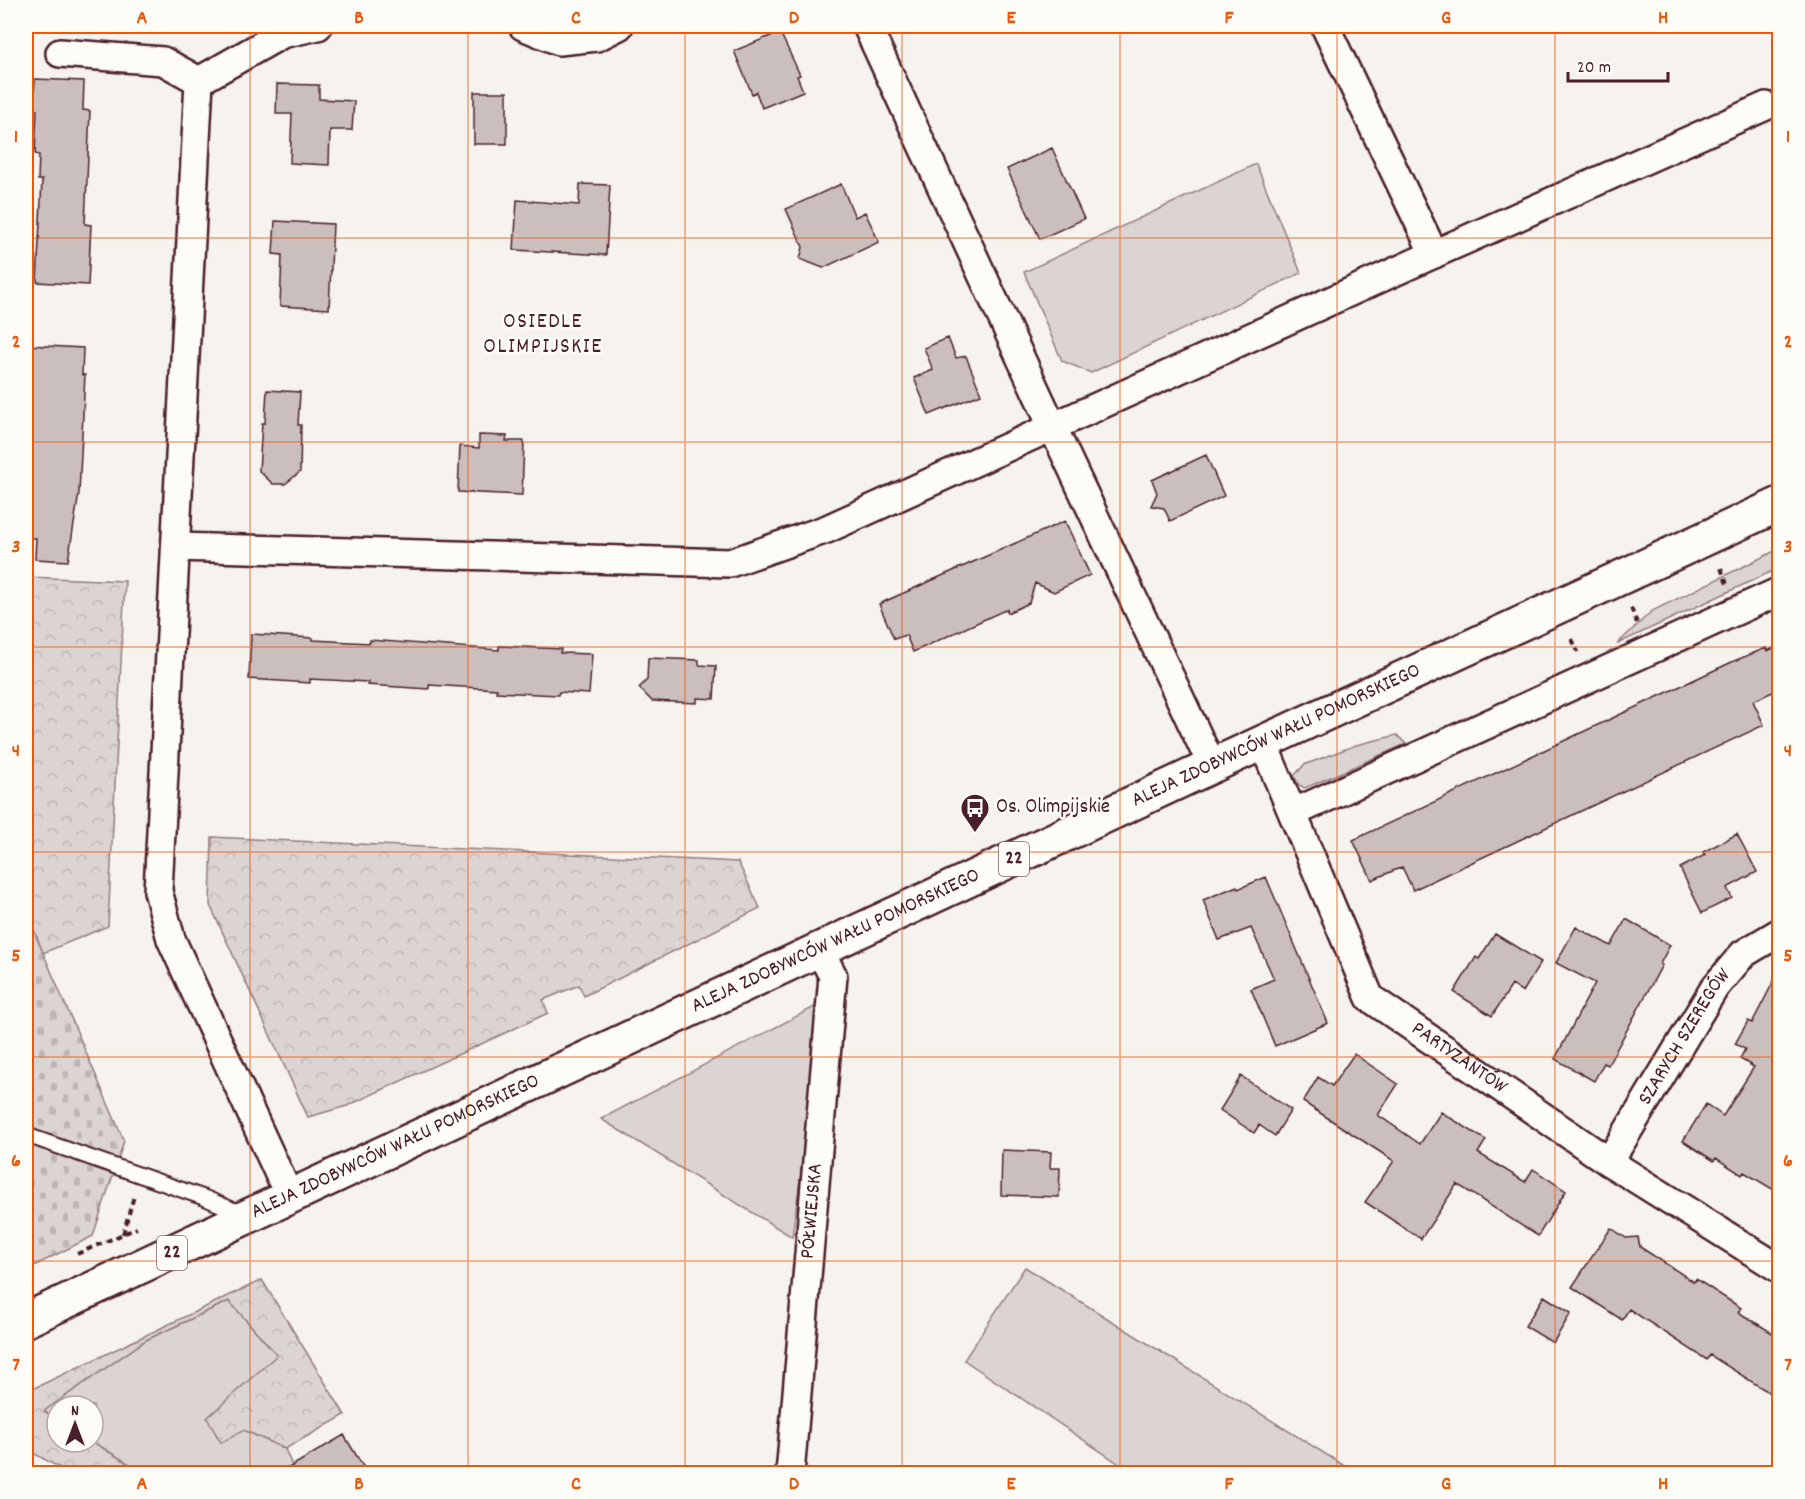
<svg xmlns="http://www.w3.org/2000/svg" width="1805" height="1499" viewBox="0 0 1805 1499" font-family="Dekko,sans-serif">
<defs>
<pattern id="forest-crowns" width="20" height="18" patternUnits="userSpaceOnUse" patternTransform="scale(1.5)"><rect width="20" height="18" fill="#dcd4d2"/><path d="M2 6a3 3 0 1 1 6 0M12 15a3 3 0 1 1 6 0" fill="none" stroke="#beb6b4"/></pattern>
<pattern id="cemetery-stones" width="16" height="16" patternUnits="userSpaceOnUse" patternTransform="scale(1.5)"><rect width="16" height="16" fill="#dcd4d2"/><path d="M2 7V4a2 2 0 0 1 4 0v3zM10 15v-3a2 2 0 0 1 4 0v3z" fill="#beb6b4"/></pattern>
</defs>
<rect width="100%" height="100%" fill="#f6f3ef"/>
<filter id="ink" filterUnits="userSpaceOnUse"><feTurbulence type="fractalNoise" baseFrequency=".0167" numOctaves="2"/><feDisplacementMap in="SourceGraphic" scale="12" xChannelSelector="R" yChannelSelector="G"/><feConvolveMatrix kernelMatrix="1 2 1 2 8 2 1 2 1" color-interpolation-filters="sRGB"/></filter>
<g filter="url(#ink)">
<path fill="#dcd4d2" stroke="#937a7e" stroke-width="1.5" d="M1256,164L1301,273L1091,373L1062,361L1024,272Z
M1779,549V568L1617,644L1652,611Z
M1397,735L1406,744L1305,788L1299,785L1294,776L1304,765L1356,745Z
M820,1004L806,1137L792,1237L601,1119Z
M1025,1267L1356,1473H1133L964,1360Z
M229,1301L278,1355L244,1430L285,1449L295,1473H144L93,1442V1406H57V1420L44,1411L146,1340Z"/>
<path fill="url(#forest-crowns)" stroke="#937a7e" stroke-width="1.5" d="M26,577L125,581L108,926L43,953L26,909Z
M212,837L738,862L760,908L584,996L579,985L543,1000L548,1013L347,1106L308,1117L210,905Z
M262,1280L345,1415L285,1449L244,1430L221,1443L207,1418L277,1355L229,1301L146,1340L44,1411L57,1420V1442H93L144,1473H69L26,1449V1392Z"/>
<path fill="url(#cemetery-stones)" stroke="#937a7e" stroke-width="1.5" d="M26,913L124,1141L93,1236L26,1270Z"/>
<path fill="#cbbfbe" stroke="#4a1f2b" stroke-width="1.5" d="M780,32L800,75L797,76L803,91L762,108L756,92L752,94L734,51Z
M35,79L84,81L83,110L90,111L85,224L91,225L88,285L37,282L42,180H38L39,155L35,154L37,110H33Z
M277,84L319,85V99L354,101L352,130H330L329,165L290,163L292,114H276Z
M474,92H507V144H474Z
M1052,148L1084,219L1040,239L1007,169Z
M580,184L610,185L606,255L514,250L517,200L579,205Z
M841,184L855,217L865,212L879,242L823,268L800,259L803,247L786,209Z
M275,221L333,224L329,309L280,306L282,255L273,254Z
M948,338L956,358L966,356L981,394L929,415L914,378L933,370L924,348Z
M27,345L83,348L82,375H85L79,493L68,561L35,559L36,538H26L31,432L26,431V354Z
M267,390L300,392L298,425H301L300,472L285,484H273L259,471L262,423H265Z
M479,435L507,436L506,441H524L522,495L458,492L460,446L479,448Z
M1206,455L1224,496L1170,521L1164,508L1151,506L1157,493L1152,480Z
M1065,521L1090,575L1054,592L1035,583L1029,603L1008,613L1007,609L913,652L906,635L894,639L879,604Z
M251,634L313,638V640L370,643V640L499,650V646L561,649L560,653L592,654L589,694L559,692L558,695L496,692L497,689L429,685V689L367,685L368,682L310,679V683L249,679Z
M1779,646V689L1753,701L1764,725L1413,890L1402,867L1372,880L1353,840L1734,661L1766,648L1767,651Z
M648,658L699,660V665L716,666L714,699L697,698V703L652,701L639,688L647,680Z
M1737,834L1757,872L1727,888L1732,898L1702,913L1680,868L1705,855L1703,852Z
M1266,877L1328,1023L1275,1046L1251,989L1274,979L1251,928L1219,940L1203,900L1237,886L1238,889Z
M1626,919L1670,945L1660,964L1662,965L1608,1065L1604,1063L1594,1081L1555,1059L1595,983L1556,963L1576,927L1611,946Z
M1495,934L1541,962L1523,992L1512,985L1492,1016L1454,992L1476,957L1479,959Z
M1779,971V1193L1744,1172L1742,1175L1716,1158L1714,1161L1683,1141L1706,1104L1723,1116L1754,1067L1740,1059L1745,1049L1735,1044L1748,1021L1752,1023Z
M1354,1054L1398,1084L1378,1115L1420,1144L1441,1112L1486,1140L1478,1153L1525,1182L1533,1169L1566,1191L1538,1236L1457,1184L1421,1239L1365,1202L1394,1161L1303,1102L1318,1077L1332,1086Z
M1241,1076L1291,1110L1275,1136L1259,1125L1254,1133L1220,1110Z
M1002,1150L1051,1152L1050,1168H1060L1059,1197L1001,1195Z
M1611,1228L1626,1238L1638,1237L1640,1247L1694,1282L1696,1279L1741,1308L1738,1312L1779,1337V1399L1710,1355L1707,1360L1629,1309L1622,1320L1572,1287Z
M1544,1296L1571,1313L1553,1343L1525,1326Z
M344,1435L367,1473H280Z"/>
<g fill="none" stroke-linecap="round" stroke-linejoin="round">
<g stroke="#4a1f2b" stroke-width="18">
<path id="service" d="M26,1135L205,1198L245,1215"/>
</g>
<g stroke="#4a1f2b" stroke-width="32">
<g id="minor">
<path d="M523,26L559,41L597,37L619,26"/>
<path d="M867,26L1053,428L1203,747L1214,765"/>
<path d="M1325,26L1434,254"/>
<path d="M60,53L163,61L199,81"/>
<path d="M176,547L730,563L827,529L1434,254L1766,106"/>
<path id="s1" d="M1263,743L1370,998L1609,1162L1780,1269"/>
<path d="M1293,813L1780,591"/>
<path id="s2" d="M1609,1162L1715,987L1743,954L1780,932"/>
<path d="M290,1198L171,939L158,891L199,81L282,34L318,26"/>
<path id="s3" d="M790,1474L833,976L820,951"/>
</g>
</g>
<g stroke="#4a1f2b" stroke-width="38">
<g id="primary">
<path id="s4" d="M26,1320L1214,765L1780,504"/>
</g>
</g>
<path stroke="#4a1f2b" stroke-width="4" stroke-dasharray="6 4.5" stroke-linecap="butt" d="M1721,568L1727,584
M1631,608L1637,623
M1572,639L1578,652
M123,1234L134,1196
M77,1254L137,1228"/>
<use href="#service" stroke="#fdfcf7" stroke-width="14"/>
<use href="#minor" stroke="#fdfcf7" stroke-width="27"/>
<use href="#primary" stroke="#fdfcf7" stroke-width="33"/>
</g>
</g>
<path fill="none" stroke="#e8590c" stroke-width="1.5" stroke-opacity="0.55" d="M250,26V1474M468,26V1474M685,26V1474M902,26V1474M1120,26V1474M1337,26V1474M1555,26V1474M26,238H1780M26,442H1780M26,647H1780M26,852H1780M26,1057H1780M26,1261H1780"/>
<defs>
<g id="bus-pin" transform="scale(1.5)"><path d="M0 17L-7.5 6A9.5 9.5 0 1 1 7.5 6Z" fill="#4a1f2b" stroke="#fdfcf7"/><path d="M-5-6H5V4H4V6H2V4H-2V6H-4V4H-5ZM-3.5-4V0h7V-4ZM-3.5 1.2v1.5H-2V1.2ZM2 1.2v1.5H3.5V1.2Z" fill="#fff"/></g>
</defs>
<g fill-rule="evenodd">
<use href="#bus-pin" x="975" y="808"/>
</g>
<g text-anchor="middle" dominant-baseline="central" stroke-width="5" stroke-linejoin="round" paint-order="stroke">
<g fill="#fdfcf7" stroke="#806168" stroke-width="1.5">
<rect x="999" y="842" width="30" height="34" rx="4.5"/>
<rect x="157" y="1236" width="30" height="34" rx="4.5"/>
</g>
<g font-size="20" font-weight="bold" fill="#4a1f2b">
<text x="1014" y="859">22</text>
<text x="172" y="1253">22</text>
</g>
<g font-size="21" fill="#4a1f2b" stroke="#fdfcf7">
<text stroke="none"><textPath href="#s4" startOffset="1380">ALEJA ZDOBYWCÓW WAŁU POMORSKIEGO</textPath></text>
<text stroke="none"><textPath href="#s4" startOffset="894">ALEJA ZDOBYWCÓW WAŁU POMORSKIEGO</textPath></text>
<text stroke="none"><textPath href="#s2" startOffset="146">SZARYCH SZEREGÓW</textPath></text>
<text stroke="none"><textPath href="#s1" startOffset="384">PARTYZANTÓW</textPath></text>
<text stroke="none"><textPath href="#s4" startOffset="408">ALEJA ZDOBYWCÓW WAŁU POMORSKIEGO</textPath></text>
<text stroke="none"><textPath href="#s3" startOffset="264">PÓŁWIEJSKA</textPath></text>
</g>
<g font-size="21" fill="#4a1f2b" stroke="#fdfcf7" text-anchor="start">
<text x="996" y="808">Os. Olimpijskie</text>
</g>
<g font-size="22" letter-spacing="1.5" fill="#4a1f2b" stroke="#fdfcf7">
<text x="543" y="322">OSIEDLE<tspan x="543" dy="25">OLIMPIJSKIE</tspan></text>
</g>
</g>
<rect width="1805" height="1499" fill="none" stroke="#fdfcf7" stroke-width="66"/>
<g transform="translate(75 1424)"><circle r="28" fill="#fdfcf7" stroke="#b5a4a5" stroke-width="1.5"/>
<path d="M0-4.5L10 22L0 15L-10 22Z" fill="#4a1f2b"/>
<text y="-9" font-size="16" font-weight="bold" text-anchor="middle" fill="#4a1f2b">N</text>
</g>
<path d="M1568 72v9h100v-9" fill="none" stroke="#4a1f2b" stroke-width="3"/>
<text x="1577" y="72" font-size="18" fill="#4a1f2b" stroke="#fdfcf7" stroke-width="4.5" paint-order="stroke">20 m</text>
<rect x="33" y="33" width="1739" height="1433" fill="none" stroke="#e8590c" stroke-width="2"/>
<g font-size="20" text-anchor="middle" font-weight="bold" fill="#e8590c">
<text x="142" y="23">A</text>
<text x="359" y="23">B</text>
<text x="576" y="23">C</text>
<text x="794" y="23">D</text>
<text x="1011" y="23">E</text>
<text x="1229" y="23">F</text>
<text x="1446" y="23">G</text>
<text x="1663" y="23">H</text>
<text x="16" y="142">1</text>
<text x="1788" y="142">1</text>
<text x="16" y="347">2</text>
<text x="1788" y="347">2</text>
<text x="16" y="552">3</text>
<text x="1788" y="552">3</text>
<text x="16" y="756">4</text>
<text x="1788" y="756">4</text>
<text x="16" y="961">5</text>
<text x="1788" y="961">5</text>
<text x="16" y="1166">6</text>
<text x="1788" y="1166">6</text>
<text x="16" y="1370">7</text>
<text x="1788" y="1370">7</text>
<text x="142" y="1489">A</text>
<text x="359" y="1489">B</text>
<text x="576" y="1489">C</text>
<text x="794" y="1489">D</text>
<text x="1011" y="1489">E</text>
<text x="1229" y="1489">F</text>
<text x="1446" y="1489">G</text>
<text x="1663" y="1489">H</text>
</g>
</svg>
